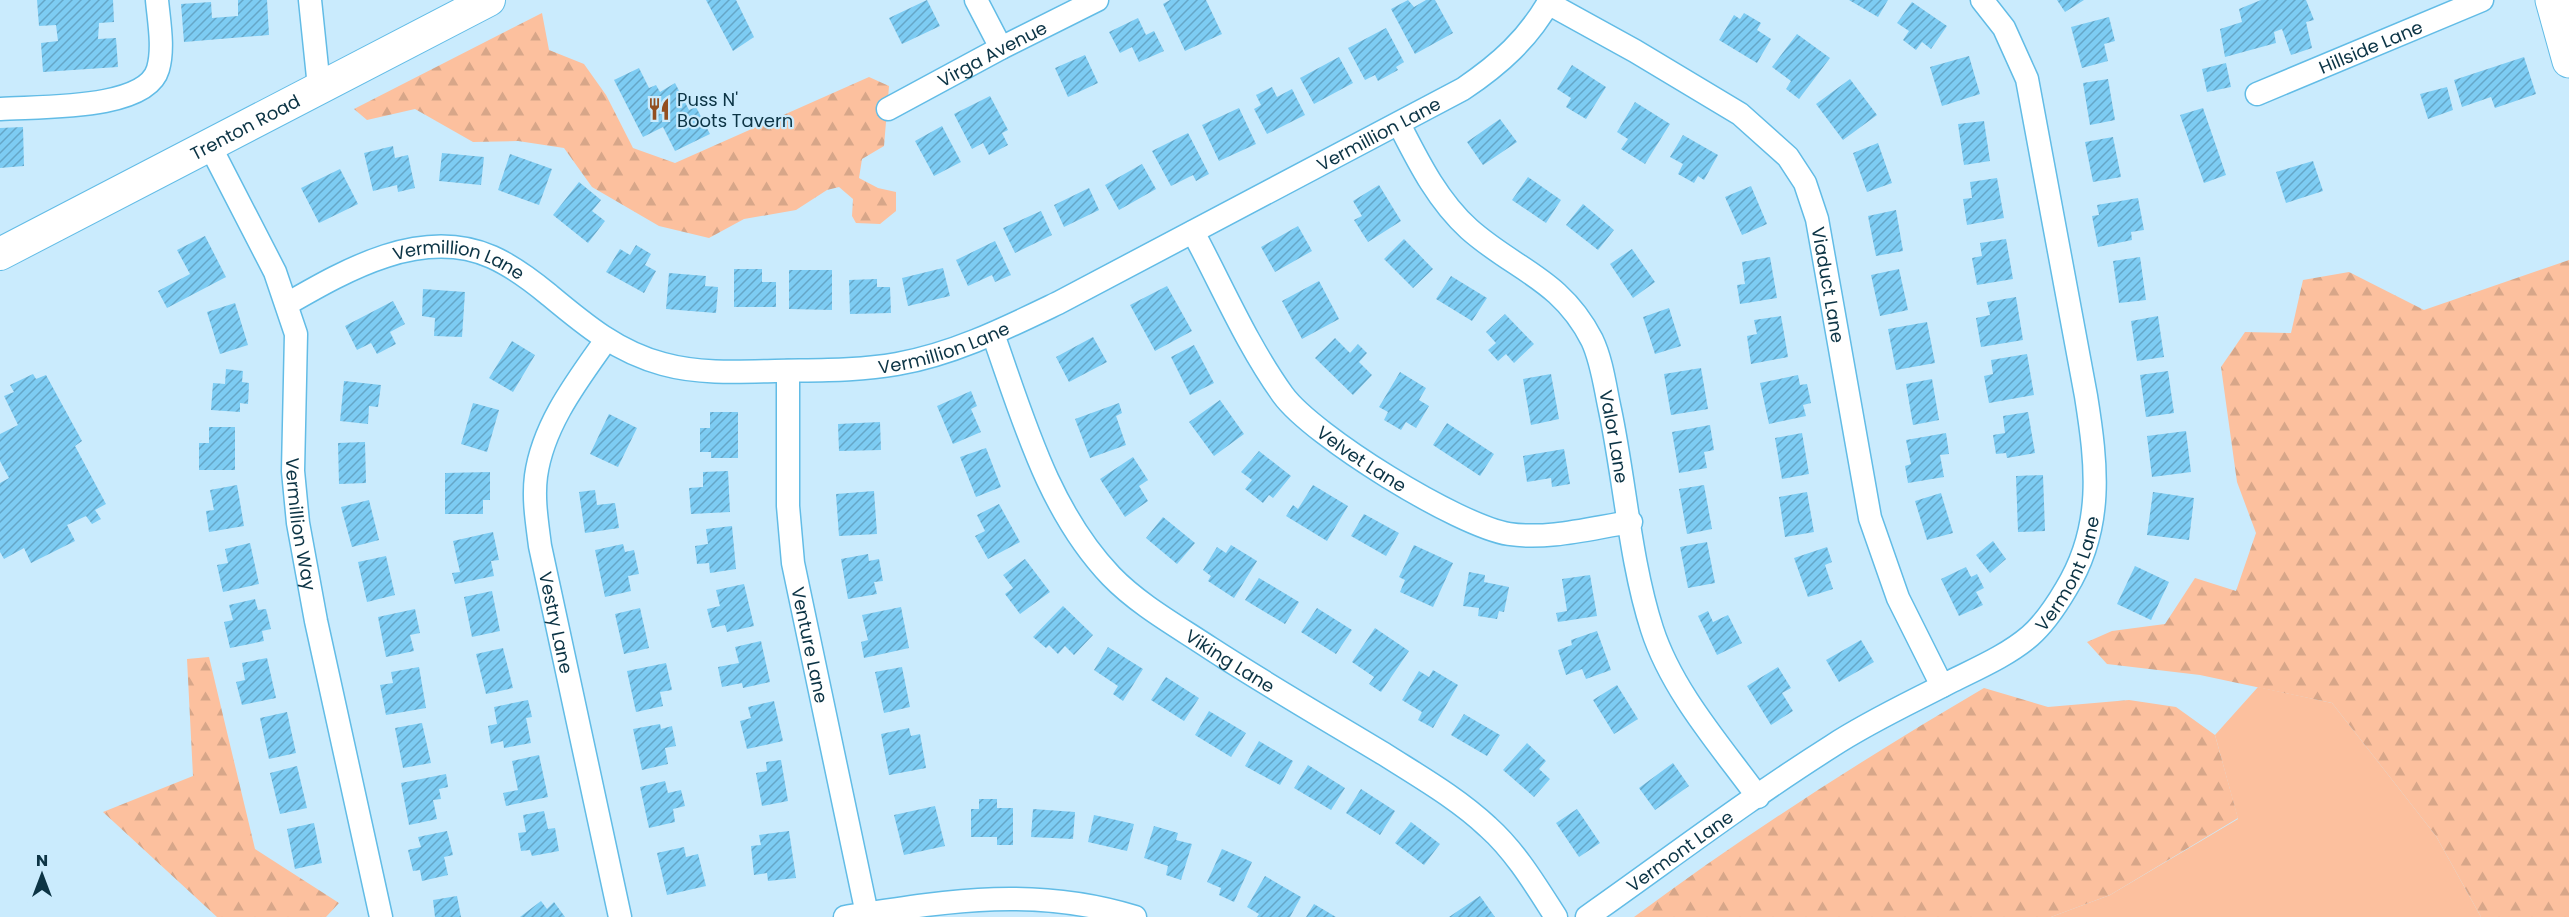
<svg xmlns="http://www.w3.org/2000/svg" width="2569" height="917" viewBox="0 0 2569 917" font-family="Poppins,sans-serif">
<defs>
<pattern id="forest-firs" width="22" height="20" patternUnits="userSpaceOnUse" patternTransform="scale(1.5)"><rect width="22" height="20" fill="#fcc09e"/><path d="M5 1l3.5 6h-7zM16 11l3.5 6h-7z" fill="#d7a689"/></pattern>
<pattern id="building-hatch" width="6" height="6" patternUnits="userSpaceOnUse" patternTransform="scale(1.5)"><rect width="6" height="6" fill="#7dccf3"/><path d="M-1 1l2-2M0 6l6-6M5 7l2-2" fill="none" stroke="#65a6c7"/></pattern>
</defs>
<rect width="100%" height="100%" fill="#caebfd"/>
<path fill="#fcc09e" d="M2258,687L2332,703L2436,836L2481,917H2051L2110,895L2238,819L2215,735Z"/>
<path fill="url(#forest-firs)" d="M542,13L549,50L584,64L606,95L633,148L675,163L869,77L889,86L884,146L862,159L859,178L878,188L896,192V211L880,224L856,223L852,216L853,199L839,187L827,190L796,210L744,219L709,238L659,226L592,187L564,148L518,141L473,142L415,109L367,120L354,109Z
M2569,260V917H2481L2436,836L2332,703L2200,675L2107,664L2087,642L2112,631L2165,624L2195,578L2236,591L2256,533L2237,482L2221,367L2245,332L2291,333L2303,280L2349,272L2424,310Z
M209,657L255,849L339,903L326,917H217L103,812L193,776L187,659Z
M1984,688L2048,707L2129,700L2176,707L2215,735L2238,818L2110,895L2051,917H1634C1746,834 1863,759 1984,688Z"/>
<path fill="url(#building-hatch)" d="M37,0H113L114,22L99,23L98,39L116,38L118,67L43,72L41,43L58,41L56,25L39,26Z
M238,0H267L269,35L184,42L181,4L211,2L212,18L238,16Z
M706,0H736L754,37L733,51Z
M927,0L940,26L902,44L889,18Z
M1170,0H1206L1222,34L1185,51L1163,4Z
M1408,0L1414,7L1426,0H1435L1453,33L1415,54L1391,9Z
M1849,0H1888L1878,17Z
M2057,0H2084L2065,12Z
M2261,0H2306L2314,20L2306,22L2312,48L2291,55L2282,29L2274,32L2276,43L2225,57L2220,29L2242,22L2239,9Z
M1912,2L1947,26L1931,49L1922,42L1916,50L1903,40L1909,31L1897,23Z
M1744,13L1761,23L1757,30L1771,39L1757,63L1719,40L1734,15L1740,19Z
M2109,17L2115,41L2104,44L2108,61L2082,68L2071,27Z
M1138,18L1146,35L1154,31L1164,51L1139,62L1132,47L1120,53L1109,32Z
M1386,28L1404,62L1396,67L1398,70L1378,81L1375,75L1365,80L1348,48Z
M1797,34L1830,58L1799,99L1786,89L1791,81L1772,67Z
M1085,55L1098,83L1068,97L1055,68Z
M1969,56L1980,94L1942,106L1930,67Z
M1339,57L1353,83L1314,104L1300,78Z
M2524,57L2536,94L2495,108L2491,97L2462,107L2454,80Z
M2226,63L2231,87L2207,92L2202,69Z
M1572,65L1606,87L1586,119L1566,107L1571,98L1557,89Z
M639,68L649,88L656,85L660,92L675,83L689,110L696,107L710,134L675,151L663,127L643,137L614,80Z
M1850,79L1877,115L1843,140L1816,104Z
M2108,79L2115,120L2090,125L2083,83Z
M1272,87L1277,97L1292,89L1305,115L1267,134L1254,109L1261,105L1256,95Z
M2447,87L2453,110L2428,119L2420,94Z
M990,96L1008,130L1002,133L1008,145L989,155L983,143L972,149L954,114Z
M1635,102L1670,124L1645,164L1621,149L1628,139L1617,132Z
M1239,108L1256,144L1219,161L1202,125Z
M2203,108L2226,175L2204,183L2180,115Z
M1500,119L1517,142L1483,165L1467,142Z
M1984,121L1990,161L1964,165L1958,124Z
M942,126L961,162L934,176L915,141Z
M23,127L24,166L0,168V128Z
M1188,133L1209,174L1196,181L1193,175L1171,186L1152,151Z
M1683,135L1718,155L1704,180L1698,176L1694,183L1678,174L1683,164L1670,157Z
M2113,137L2121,177L2093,182L2085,142Z
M1878,143L1892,183L1867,192L1853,153Z
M393,146L395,158L408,155L415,188L398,192L397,185L373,191L364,153Z
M442,153L484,157L481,185L439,181Z
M510,154L552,169L539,205L498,190Z
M2313,161L2323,191L2286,203L2276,172Z
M1142,164L1156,189L1119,210L1105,185Z
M340,169L358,204L319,223L301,188Z
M1528,177L1561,200L1546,223L1512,200Z
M1997,178L2004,218L1967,225L1963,199L1972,198L1970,182Z
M579,182L601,200L592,211L605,221L588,243L553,215Z
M1379,185L1401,221L1368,242L1354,220L1362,216L1353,201Z
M1751,186L1767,224L1742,235L1725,197Z
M1089,188L1099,210L1064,227L1054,205Z
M2138,198L2144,230L2131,232L2132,240L2098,247L2092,216L2099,215L2097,205Z
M1583,204L1614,230L1598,250L1566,225Z
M1896,210L1903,251L1876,256L1868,216Z
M1041,211L1052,235L1015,253L1003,228Z
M1298,226L1312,251L1275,272L1261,247Z
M205,236L226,277L167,308L158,291L190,274L177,250Z
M1404,239L1433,269L1413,288L1384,259Z
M2006,239L2013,279L1977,285L1972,258L1982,256L1980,243Z
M995,241L1011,275L995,282L992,275L968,286L956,260Z
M636,245L651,254L645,265L656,271L644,293L606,272L620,249L630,255Z
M1632,249L1655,282L1633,298L1610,264Z
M1770,257L1777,298L1740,304L1737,285L1745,284L1742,262Z
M2140,257L2146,300L2119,303L2113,261Z
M943,268L950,296L908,306L902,278Z
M734,269H762V282H776V307H734Z
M1899,269L1908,310L1880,316L1871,275Z
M789,270H832V310L789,309Z
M669,273L706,276L705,286L718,287L716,313L666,309Z
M1451,276L1487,298L1472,321L1436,299Z
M877,279V287H890L891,313L850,314L849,280Z
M1319,281L1339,319L1302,339L1282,301Z
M1167,286L1192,331L1155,351L1130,305Z
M423,289L465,292L462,337L434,336L435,318L422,316Z
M2016,297L2023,340L1981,347L1976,318L1990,315L1987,302Z
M393,301L405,324L390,332L396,344L377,354L371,343L357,350L345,326Z
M235,303L248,345L220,354L207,312Z
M1669,308L1681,346L1655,354L1643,317Z
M1505,314L1534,344L1514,363L1506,354L1498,361L1488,350L1496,343L1486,332Z
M1781,316L1788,357L1751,364L1747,336L1757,334L1754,320Z
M2158,316L2164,357L2137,361L2131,321Z
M1927,322L1935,363L1896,370L1888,329Z
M1093,337L1107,362L1069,382L1056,357Z
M1335,338L1350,353L1358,344L1367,353L1359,362L1372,375L1353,395L1315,358Z
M512,341L535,355L513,392L489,378Z
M1194,345L1214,383L1190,395L1171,357Z
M2027,354L2034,395L1989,403L1984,376L1993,374L1991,360Z
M1701,368L1708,409L1671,415L1664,374Z
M226,369L243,371L242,382L249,383L248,404L240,403V412L211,410L213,383L225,384Z
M2168,371L2174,413L2146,417L2140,375Z
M1400,372L1426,388L1419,400L1429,406L1416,428L1406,422L1401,430L1384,420L1388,412L1379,407Z
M33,374L36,379L46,375L82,441L75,446L106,504L95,510L101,519L92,524L86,516L67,525L75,541L31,563L24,548L4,559L0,552V483L9,478L0,461V434L18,425L4,396L14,392L10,385Z
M1551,374L1559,419L1531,425L1523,379Z
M1798,375L1800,385L1807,384L1811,403L1803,405L1806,416L1769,424L1760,383Z
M1932,379L1939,420L1913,425L1906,384Z
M344,381L381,385L378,407L369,406L368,424L340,421Z
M971,391L977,406L971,409L981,432L953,444L937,406Z
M1220,400L1244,434L1214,456L1189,422Z
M473,403L499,410L487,452L461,444Z
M1119,403L1122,413L1116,416L1126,445L1090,458L1075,419Z
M710,412H738V458H711V452H700V428H710Z
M2028,412L2035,453L2007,458L2006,453L1996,454L1993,435L2005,433L2003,416Z
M609,414L637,428L618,467L590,454Z
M880,422L881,450L839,451L838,424Z
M1447,423L1494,454L1480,476L1433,445Z
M1710,425L1714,450L1704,452L1707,468L1679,473L1672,432Z
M209,427H235V470H199V443H209Z
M2186,431L2191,472L2152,477L2147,436Z
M1802,433L1809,474L1782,479L1775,438Z
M1946,433L1949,454L1940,455L1944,477L1908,483L1905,466L1911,464L1906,440Z
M365,442L366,483L339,484L338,443Z
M986,448L1001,487L976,497L960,457Z
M1564,449L1570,484L1552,487L1551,478L1527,482L1523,456Z
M1259,451L1291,476L1273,498L1269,495L1263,503L1245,489L1252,480L1241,472Z
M1133,457L1148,480L1139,486L1148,501L1125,517L1100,479Z
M728,471L730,512L691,514L689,488L703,487V472Z
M490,472V500H483V514H445V473Z
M2043,475L2045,531L2018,532L2016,476Z
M237,485L244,526L209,532L206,511L214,510L210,490Z
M1313,485L1348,506L1327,541L1286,516L1293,505L1298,509Z
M1704,485L1712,529L1687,534L1679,489Z
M595,490L597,505L615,503L619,528L585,533L579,492Z
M874,491L877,534L839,536L836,494Z
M1807,492L1814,532L1785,537L1779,497Z
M2153,492L2194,498L2189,540L2147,535Z
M1941,493L1953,533L1927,540L1915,501Z
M369,500L379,540L352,547L341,507Z
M999,504L1020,542L988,559L975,536L985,531L977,515Z
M1364,514L1399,533L1386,556L1351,536Z
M1163,517L1195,543L1177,564L1146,538Z
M732,526L736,569L710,573L709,563L697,564L695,546L708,544L706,529Z
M493,532L499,560L491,561L494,576L455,584L452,573L460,572L453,541Z
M1993,541L2006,559L1990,573L1976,555Z
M1707,542L1715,583L1688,588L1680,547Z
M250,543L259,584L223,592L217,565L228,563L225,549Z
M623,544L625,552L634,550L639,574L628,576L631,591L605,597L595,550Z
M1231,545L1257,561L1234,598L1208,581L1211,576L1203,570L1217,547L1226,553Z
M1414,545L1453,563L1433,607L1400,592L1405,580L1399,577Z
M1827,547L1832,562L1825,565L1833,589L1808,597L1794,558Z
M868,554L869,561L879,559L883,581L874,582L877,594L848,599L841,559Z
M386,556L395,595L367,602L358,562Z
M1025,559L1050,592L1020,614L1005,594L1013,588L1003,575Z
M2135,566L2169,582L2151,620L2117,604Z
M1966,567L1971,577L1977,574L1984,588L1976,592L1983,605L1959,616L1941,579Z
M1469,572L1485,575L1484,582L1509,587L1504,612L1499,611L1497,619L1478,616L1479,608L1463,606Z
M1590,575L1597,616L1558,622L1556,613L1567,611L1562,579Z
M1259,578L1299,602L1285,624L1245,600Z
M744,584L754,626L727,632L725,625L712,628L707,609L720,606L716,590Z
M492,591L500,631L472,637L464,597Z
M255,599L258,610L266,609L271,629L262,631L264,641L230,648L224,622L233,620L229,605Z
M1063,606L1093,635L1074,655L1065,646L1058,654L1049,645L1046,648L1033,637Z
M901,607L909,648L864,658L861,642L868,640L862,615Z
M640,608L649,648L624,654L615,614Z
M1317,608L1352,630L1336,654L1301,632Z
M415,609L420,633L410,635L414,651L386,657L378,617Z
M1708,611L1713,622L1728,615L1742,643L1717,655L1698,616Z
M1375,628L1409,651L1381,692L1369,684L1374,677L1352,662Z
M1597,631L1611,670L1586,679L1582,669L1566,675L1558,650L1572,645L1571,640Z
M1861,640L1874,662L1839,682L1826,660Z
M761,641L770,682L743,688L742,683L722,687L718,667L739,663L735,647Z
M1108,647L1143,669L1123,701L1113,694L1118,686L1094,670Z
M503,648L513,688L486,694L476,654Z
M267,658L276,698L242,705L236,682L245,680L242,663Z
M666,663L672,690L660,692L663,706L636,712L627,671Z
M419,667L426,708L386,715L380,685L393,683L391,672Z
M902,667L910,707L884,713L875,672Z
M1778,667L1791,688L1782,693L1793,711L1771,725L1747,686Z
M1433,670L1458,685L1433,728L1418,720L1422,712L1402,700L1419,671L1429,677Z
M1166,677L1199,698L1184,721L1151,700Z
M1617,685L1638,719L1614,734L1593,700Z
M528,700L532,717L526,718L531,743L504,748L503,741L491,744L488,726L497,724L494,707Z
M774,701L783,741L747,749L740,721L751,718L748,707Z
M1209,711L1246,733L1231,757L1195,735Z
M287,712L296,753L269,759L260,718Z
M1464,714L1500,735L1487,756L1451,735Z
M422,723L431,763L403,768L395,728Z
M660,724L661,729L672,726L676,746L665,748L668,764L642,770L633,729Z
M909,728L911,736L920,734L926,768L889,775L881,734Z
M1259,741L1293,761L1280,785L1245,766Z
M1527,743L1546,761L1539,769L1550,779L1534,797L1503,770Z
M539,755L548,797L506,806L503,793L518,790L512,761Z
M781,760L788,801L762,806L756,773L767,771L766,762Z
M1673,763L1689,786L1655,810L1639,788Z
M1308,765L1345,788L1331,810L1294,788Z
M297,766L307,808L280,814L270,773Z
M446,774L448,787L439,789L441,799L433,800L437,819L409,825L401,783Z
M665,781L668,793L681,790L685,806L673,809L675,822L649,828L640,787Z
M1361,789L1395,811L1380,835L1346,813Z
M979,799H997V808H1013V845H997V837H971V809H979Z
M935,806L945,846L904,855L894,815Z
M1033,809L1075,812L1073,839L1031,837Z
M1577,809L1600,843L1579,857L1556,823Z
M544,811L548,829L555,828L559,851L532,856L530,850L521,851L518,833L526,832L523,815Z
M1094,815L1134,824L1127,851L1088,842Z
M1411,822L1440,844L1424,865L1395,843Z
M314,823L322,863L295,869L287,829Z
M1154,826L1178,833L1176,840L1192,844L1181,880L1166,875L1168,866L1144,858Z
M447,831L453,855L444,857L448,875L422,881L420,870L413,871L408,850L421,847L418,837Z
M789,831L796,878L768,881L767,873L754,875L751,846L761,845L759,835Z
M684,847L686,857L698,854L706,886L667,895L657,853Z
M1222,849L1252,862L1234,902L1219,895L1221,888L1207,882Z
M1265,876L1301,897L1290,917H1257L1259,914L1247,907Z
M457,896L461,917H435L433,900Z
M1480,896L1495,917H1449Z
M541,901L547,909L554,902L565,917H520Z
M1314,904L1336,917H1306Z"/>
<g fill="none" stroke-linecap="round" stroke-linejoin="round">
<g stroke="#62bce6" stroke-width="25">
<g id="street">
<path d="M310,0L319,87"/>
<path d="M976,0L1001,48"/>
<path id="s1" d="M1548,3L1635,51L1740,114L1788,157L1805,183L1817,219L1870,518L1898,598L1942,686"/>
<path id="s2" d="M2257,94L2482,0"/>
<path d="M0,109C37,106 146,111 158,69C164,48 159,22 157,0"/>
<path id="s3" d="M888,109L1001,48L1097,0"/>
<path id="s4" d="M1399,124C1418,161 1437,200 1469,229C1515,270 1561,279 1592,340C1602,361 1605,387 1610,410C1625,481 1630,561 1652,629C1672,691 1720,745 1758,797"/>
<path id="s5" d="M209,144L275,272L296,334L293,471L298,523L316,621L381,917"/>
<path id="s6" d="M1193,232C1222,286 1247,345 1283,395C1313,436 1458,526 1509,534C1549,540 1591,528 1631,522"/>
<path id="s7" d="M287,304C346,270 422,226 492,257C512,266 531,280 548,294C584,324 617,352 663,364C699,374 739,372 775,371C816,370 857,371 897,364C954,354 1006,328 1058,303L1463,89C1500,64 1528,39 1550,0"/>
<path id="s8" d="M993,334C1023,418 1048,510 1111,576C1139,605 1177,626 1210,648C1267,685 1326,719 1384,754C1420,777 1457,798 1488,827C1516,852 1536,886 1556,917"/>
<path id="s9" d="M606,340C577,381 543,425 536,476C533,499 537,522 540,546L620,917"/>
<path id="s10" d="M788,371V506L793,563L867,914"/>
<path d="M845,917C947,901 1034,886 1135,917"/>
<path id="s11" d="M1587,917C1668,860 1748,799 1832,746C1870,721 1912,702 1952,681C1978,668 2008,655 2030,636C2045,623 2056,606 2066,589C2104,527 2097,465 2086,396L2027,79L2004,28L1982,0"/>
</g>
</g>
<g stroke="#62bce6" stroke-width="34">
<g id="secondary">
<path id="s12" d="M0,254L489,0"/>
</g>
</g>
<g stroke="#62bce6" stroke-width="35">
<path id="primary" d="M2552,0L2569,61"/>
</g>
<use href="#street" stroke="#fff" stroke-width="22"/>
<use href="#secondary" stroke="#fff" stroke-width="32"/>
<use href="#primary" stroke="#fff" stroke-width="33"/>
</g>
<defs>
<g id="restaurant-bare" transform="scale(1.8)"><path d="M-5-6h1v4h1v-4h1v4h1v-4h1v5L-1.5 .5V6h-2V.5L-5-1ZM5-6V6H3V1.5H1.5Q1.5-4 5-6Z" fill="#934f21" stroke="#caebfd" stroke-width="2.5" paint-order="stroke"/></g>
</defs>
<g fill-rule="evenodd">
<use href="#restaurant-bare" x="659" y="109"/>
</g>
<g text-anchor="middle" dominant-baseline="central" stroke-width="4.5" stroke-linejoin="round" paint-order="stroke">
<g font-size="18" fill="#0c3445" stroke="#caebfd">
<text stroke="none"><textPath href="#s2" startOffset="123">Hillside Lane</textPath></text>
<text stroke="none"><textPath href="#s3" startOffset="118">Virga Avenue</textPath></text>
<text stroke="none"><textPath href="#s12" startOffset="276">Trenton Road</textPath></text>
<text stroke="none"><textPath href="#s7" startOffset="1192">Vermillion Lane</textPath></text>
<text stroke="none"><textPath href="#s7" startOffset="186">Vermillion Lane</textPath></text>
<text stroke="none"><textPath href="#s1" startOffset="422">Viaduct Lane</textPath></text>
<text stroke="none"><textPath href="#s7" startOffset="706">Vermillion Lane</textPath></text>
<text stroke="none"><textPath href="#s4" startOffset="394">Valor Lane</textPath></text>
<text stroke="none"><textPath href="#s6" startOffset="288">Velvet Lane</textPath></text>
<text stroke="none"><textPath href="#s5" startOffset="400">Vermillion Way</textPath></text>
<text stroke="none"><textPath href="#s11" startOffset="600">Vermont Lane</textPath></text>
<text stroke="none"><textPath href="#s9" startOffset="303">Vestry Lane</textPath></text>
<text stroke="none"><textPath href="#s10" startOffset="276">Venture Lane</textPath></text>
<text stroke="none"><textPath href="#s8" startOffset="418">Viking Lane</textPath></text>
<text stroke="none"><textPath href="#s11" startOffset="114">Vermont Lane</textPath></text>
</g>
<g font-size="18" fill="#0c3445" stroke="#caebfd" text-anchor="start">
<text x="677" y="99">Puss N'<tspan x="677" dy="21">Boots Tavern</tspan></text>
</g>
</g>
<g transform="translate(42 875)" stroke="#caebfd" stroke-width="4.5" paint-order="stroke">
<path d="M0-4.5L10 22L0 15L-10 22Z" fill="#0c3445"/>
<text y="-9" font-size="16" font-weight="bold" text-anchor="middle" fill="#0c3445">N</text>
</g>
</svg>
